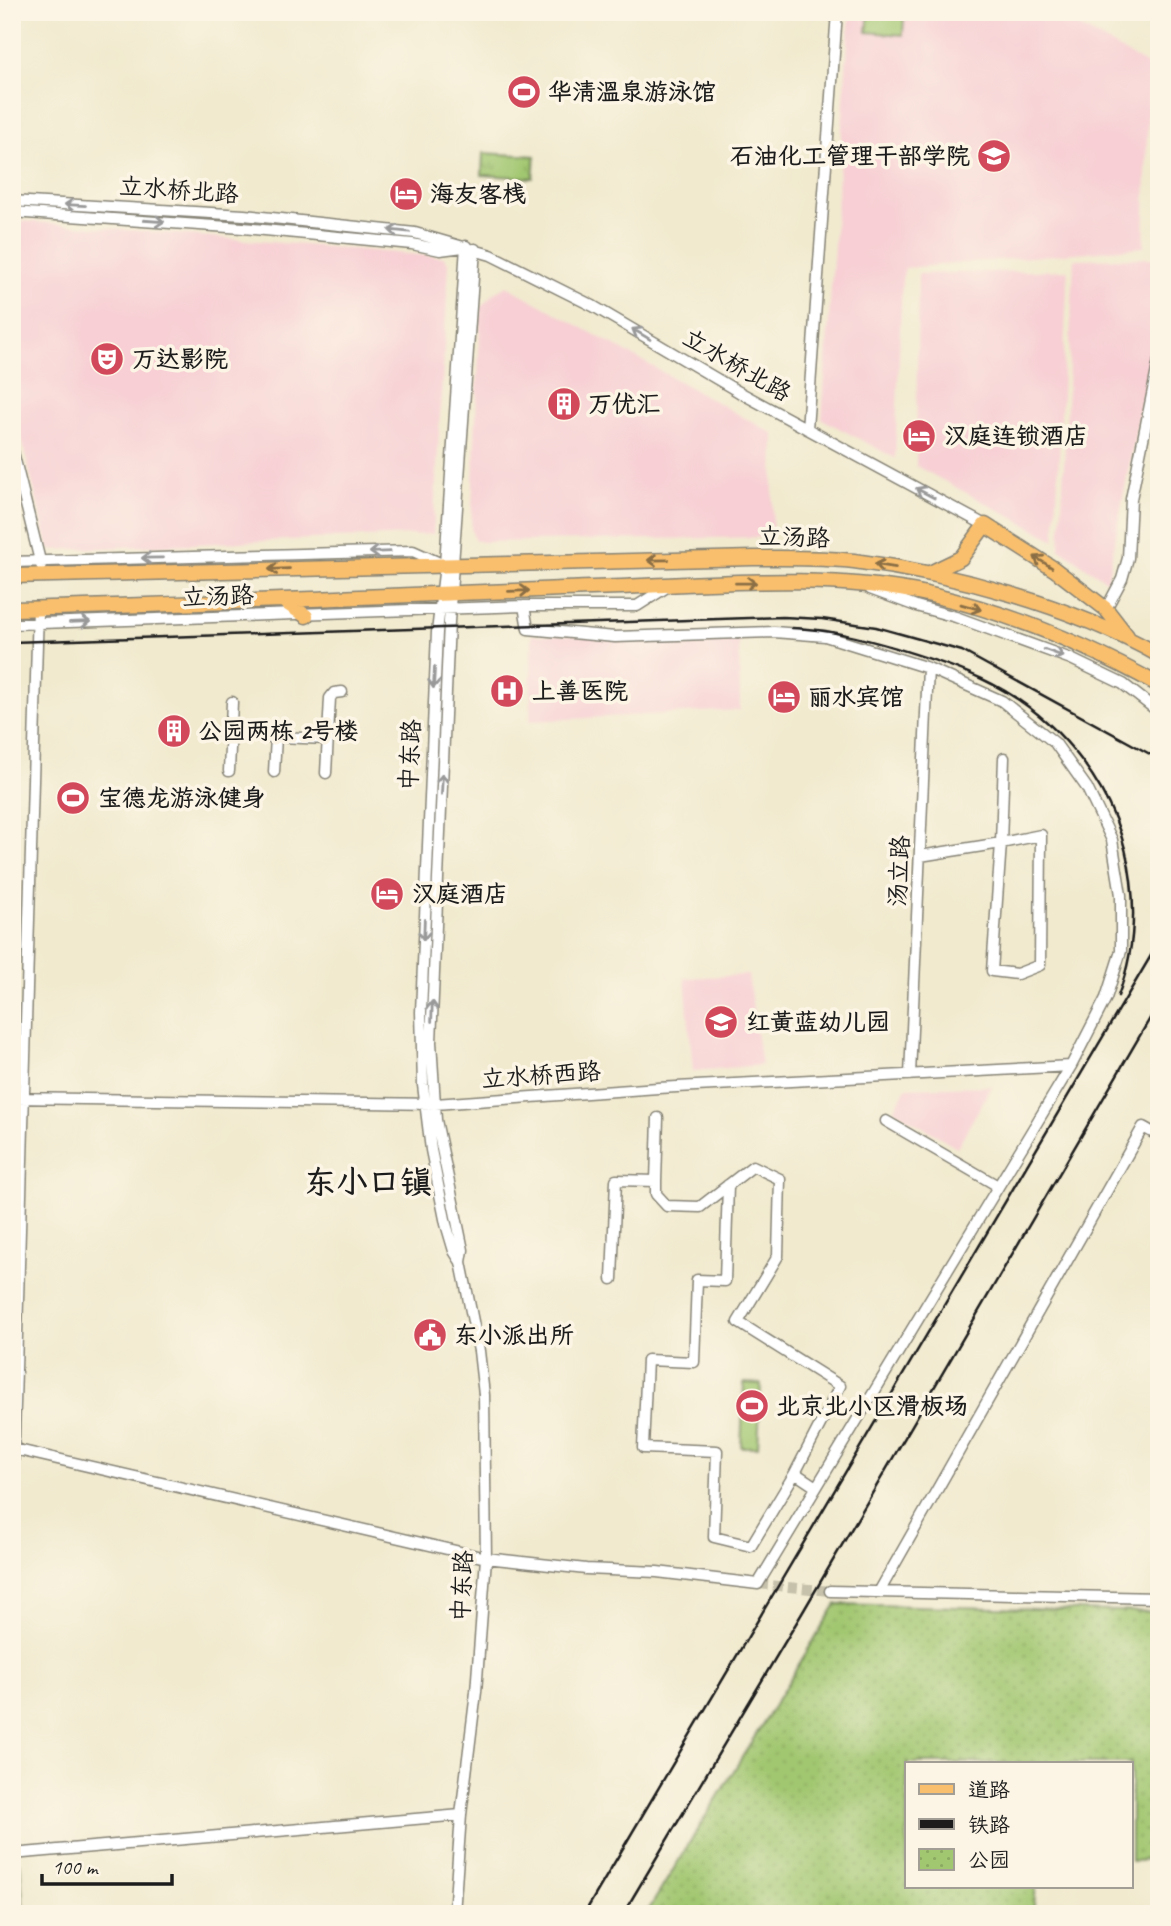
<svg xmlns="http://www.w3.org/2000/svg" width="1171" height="1926" viewBox="0 0 1171 1926" font-family="Caveat,'LXGW WenKai TC',sans-serif">
<defs>
<pattern id="grass-tufts" width="24" height="20" patternUnits="userSpaceOnUse" patternTransform="scale(1.75)"><rect width="24" height="20" fill="#a2c771"/><path d="M3 7l-1-3M5 7V3M7 7l1-3M15 17l-1-3M17 17v-4M19 17l1-3" fill="none" stroke="#8baa61"/></pattern>
<pattern id="forest-firs" width="22" height="20" patternUnits="userSpaceOnUse" patternTransform="scale(1.75)"><rect width="22" height="20" fill="#81ac63"/><path d="M5 1l3.5 6h-7zM16 11l3.5 6h-7z" fill="#698b51"/></pattern>
<pattern id="park-dots" width="8" height="8" patternUnits="userSpaceOnUse" patternTransform="scale(1.75)"><rect width="8" height="8" fill="#a2c771"/><path d="M2 2h.1M6 6h.1" fill="none" stroke="#8baa61" stroke-width="1.8" stroke-linecap="round"/></pattern>
</defs>
<rect width="100%" height="100%" fill="#fcf5e5"/>
<filter id="ink" filterUnits="userSpaceOnUse"><feTurbulence type="fractalNoise" baseFrequency=".0143" numOctaves="2"/><feDisplacementMap in="SourceGraphic" scale="14" xChannelSelector="R" yChannelSelector="G"/><feConvolveMatrix kernelMatrix="1 2 1 2 8 2 1 2 1" color-interpolation-filters="sRGB"/></filter>
<filter id="wash" filterUnits="userSpaceOnUse"><feTurbulence type="fractalNoise" baseFrequency=".00686" numOctaves="4" result="noise"/><feDisplacementMap in="SourceGraphic" scale="28" xChannelSelector="R" yChannelSelector="G"/><feGaussianBlur stdDeviation="1.57" result="paint"/><feColorMatrix in="noise" values="0 0 0 0 0 0 0 0 0 0 0 0 0 0 0 0 0 1.4 0 .05"/><feComposite in="paint" operator="in"/></filter>
<g filter="url(#wash)">
<rect width="100%" height="100%" fill="#f1eacf"/>
<path fill="#f7cfd4" d="M850,12H1054L1149,66L1144,247L905,268L902,279L895,458L822,419Z
M12,220L444,257L449,264L433,534L49,550L12,400Z
M1155,258L1156,325L1107,581L1060,549L1074,259Z
M1068,270L1055,540L916,466L918,274Z
M507,286L774,434L772,537L481,542L475,540L471,530L481,307L494,293Z
M532,635L739,637L740,710L530,721Z
M748,975L761,1065L693,1071L685,978Z
M992,1086L957,1147L894,1110L906,1088Z"/>
<path fill="url(#grass-tufts)" stroke="#5f7246" stroke-width="2" d="M483,153L535,156L533,178L482,175Z"/>
<path fill="url(#forest-firs)" stroke="#4e6440" stroke-width="2" d="M20,1863L24,1914H12V1865Z"/>
<path fill="url(#park-dots)" stroke="#5f7246" stroke-width="2" d="M836,1604L1159,1612V1860L1131,1861V1763H907V1886H1036L1033,1914H646Z"/>
<path fill="#a2c771" stroke="#5f7246" stroke-width="2" d="M869,12L904,15L903,35L867,32Z
M744,1383L761,1384L758,1447H741Z"/>
</g>
<g filter="url(#ink)">
<g fill="none" stroke-linecap="round" stroke-linejoin="round">
<path stroke="#c6c1ab" stroke-width="10" stroke-dasharray="10 5" stroke-linecap="butt" d="M758,1584L830,1591"/>
<g stroke="#868376" stroke-width="13">
<path id="minor" d="M12,201L244,215L415,233L491,255L593,306L739,392L985,525
M12,212L243,228L412,244L440,250L463,247
M807,429L837,12
M12,448L41,565
M12,562L413,551L442,564
M870,589L916,606L956,617L1071,659L1123,684L1159,712
M1106,609L1122,579L1128,558L1131,499L1159,360
M12,624L524,606H637L670,585
M230,735L328,739
M229,771L232,702
M274,772L276,737
M326,773L330,698L334,693L342,692
M1041,835L1040,965L1017,974L992,971L1001,843Z
M920,856L1001,843L1004,758
M910,1075L928,668
M12,1098L435,1104L658,1088L1071,1066
M886,1121L998,1186
M656,1181V1194L667,1206L700,1207L753,1166L780,1179L778,1256L738,1322L840,1386L795,1473L816,1487
M728,1185L725,1281L697,1280L694,1362L647,1360L643,1448L717,1451L714,1537L751,1546L795,1473
M461,1262L463,1250L436,1120L431,1042L449,622L475,249
M612,1279L616,1180L656,1181L658,1118
M14,1449L486,1558L586,1569L657,1572L758,1584L1071,1066L1106,998L1121,951V895L1112,840L1087,788L1055,743L1002,701L928,668L825,636L774,632L615,637L528,629L524,606
M12,1507L38,608
M830,1591L1159,1598
M879,1592L1143,1127L1159,1136
M12,1854L461,1815
M454,1914L461,1815L476,1692L486,1558L484,1395L479,1351L461,1262L454,1251L446,1224L431,1150L423,1085L421,1012L437,632L445,565L466,246"/>
</g>
<g stroke="#868376" stroke-width="17">
<path id="major" d="M930,573L961,558L985,525L1054,569L1106,609L1127,636
M12,576L753,558C786,558 821,557 854,561C955,574 1070,605 1159,655
M282,600L306,616
M12,609C206,604 399,595 592,588C701,585 824,571 931,595C1011,613 1087,645 1159,685"/>
</g>
<use href="#minor" stroke="#fff" stroke-width="10"/>
<use href="#major" stroke="#f9bf6d" stroke-width="14"/>
<path stroke="#1c1c1c" stroke-width="2.5" d="M792,628C828,629 862,638 896,648C925,657 955,666 982,679C1061,716 1121,794 1131,881C1136,920 1132,959 1118,996
M12,642L783,617L822,619L876,627L962,651L1159,759
M584,1914L1159,942
M623,1914L804,1610L1159,1003"/>
</g>
<defs><path id="oneway-shaft" d="M-6 0H5M1.5-3L5.5 0L1.5 3" fill="none" stroke-width="1.6" stroke-linecap="round" stroke-linejoin="round" transform="scale(1.75)"/></defs>
<g stroke="#999">
<use href="#oneway-shaft" transform="translate(75 205) rotate(-177)"/>
<use href="#oneway-shaft" transform="translate(154 221) rotate(4)"/>
<use href="#oneway-shaft" transform="translate(399 231) rotate(-174)"/>
<use href="#oneway-shaft" transform="translate(641 334) rotate(-149)"/>
<use href="#oneway-shaft" transform="translate(925 493) rotate(-152)"/>
<use href="#oneway-shaft" transform="translate(380 552) rotate(178)"/>
<use href="#oneway-shaft" transform="translate(152 558) rotate(179)"/>
<use href="#oneway-shaft" transform="translate(80 622) rotate(-2)"/>
<use href="#oneway-shaft" transform="translate(1054 653) rotate(20)"/>
<use href="#oneway-shaft" transform="translate(434 678) rotate(93)"/>
<use href="#oneway-shaft" transform="translate(442 784) rotate(-87)"/>
<use href="#oneway-shaft" transform="translate(424 930) rotate(92)"/>
<use href="#oneway-shaft" transform="translate(432 1011) rotate(-88)"/>
</g>
<g stroke="#8a6e44">
<use href="#oneway-shaft" transform="translate(658 560) rotate(179)"/>
<use href="#oneway-shaft" transform="translate(1043 562) rotate(-148)"/>
<use href="#oneway-shaft" transform="translate(885 566) rotate(-171)"/>
<use href="#oneway-shaft" transform="translate(279 569) rotate(178)"/>
<use href="#oneway-shaft" transform="translate(746 583) rotate(-1)"/>
<use href="#oneway-shaft" transform="translate(519 591) rotate(-2)"/>
<use href="#oneway-shaft" transform="translate(971 607) rotate(16)"/>
</g>
</g>
<defs>
<g id="stadium-disc" transform="scale(1.75)"><circle r="9.5" fill="#d1495b" stroke="#fcf5e5"/><path d="M0-5a6.5 5 0 1 0 0 10a6.5 5 0 1 0 0-10ZM-3.5-1.8h7v3.6h-7Z" fill="#fff"/></g>
<g id="university-disc" transform="scale(1.75)"><circle r="9.5" fill="#d1495b" stroke="#fcf5e5"/><path d="M0-5L7-2L0 1L-7-2ZM-4 1L0 2.5L4 1V4Q0 6-4 4Z" fill="#fff"/></g>
<g id="hotel-disc" transform="scale(1.75)"><circle r="9.5" fill="#d1495b" stroke="#fcf5e5"/><path d="M-6-4.5h1.5V1H6V5H4.5V3h-9V5H-6ZM-4 0a1.8 1.8 0 1 1 3.6 0ZM.5 0V-2.5h3Q6-2.5 6 0Z" fill="#fff"/></g>
<g id="theatre-disc" transform="scale(1.75)"><circle r="9.5" fill="#d1495b" stroke="#fcf5e5"/><path d="M-5-5.5Q0-4 5-5.5V0Q5 5 0 6Q-5 5-5 0ZM-3.3-2.5H-1v1.5H-3.3ZM1-2.5H3.3v1.5H1ZM-2.8 1Q0 5.5 2.8 1Z" fill="#fff"/></g>
<g id="building-disc" transform="scale(1.75)"><circle r="9.5" fill="#d1495b" stroke="#fcf5e5"/><path d="M-4-6H4V6H1V3H-1V6H-4ZM-2.5-4.3h1.7v1.8h-1.7ZM.8-4.3h1.7v1.8H.8ZM-2.5-1h1.7V.8h-1.7ZM.8-1h1.7V.8H.8Z" fill="#fff"/></g>
<g id="hospital-disc" transform="scale(1.75)"><circle r="9.5" fill="#d1495b" stroke="#fcf5e5"/><path d="M-5-5h3v3.5h4V-5h3V5h-3V1.5h-4V5h-3Z" fill="#fff"/></g>
<g id="school-disc" transform="scale(1.75)"><circle r="9.5" fill="#d1495b" stroke="#fcf5e5"/><path d="M0-5L7-2L0 1L-7-2ZM-4 1L0 2.5L4 1V4Q0 6-4 4Z" fill="#fff"/></g>
<g id="civic-disc" transform="scale(1.75)"><circle r="9.5" fill="#d1495b" stroke="#fcf5e5"/><path d="M-.6-6.5H3V-4.5H.6V-3L4-1V1h2V6H-6V1h2V-1L-.6-3ZM-1.2 2.5V6h2.4V2.5Z" fill="#fff"/></g>
</defs>
<g fill-rule="evenodd">
<use href="#stadium-disc" x="524" y="92"/>
<use href="#university-disc" x="994" y="156"/>
<use href="#hotel-disc" x="406" y="194"/>
<use href="#theatre-disc" x="107" y="359"/>
<use href="#building-disc" x="564" y="404"/>
<use href="#hotel-disc" x="919" y="436"/>
<use href="#hospital-disc" x="507" y="691"/>
<use href="#hotel-disc" x="784" y="697"/>
<use href="#building-disc" x="174" y="731"/>
<use href="#stadium-disc" x="73" y="798"/>
<use href="#hotel-disc" x="387" y="894"/>
<use href="#school-disc" x="721" y="1022"/>
<use href="#civic-disc" x="430" y="1335"/>
<use href="#stadium-disc" x="752" y="1406"/>
</g>
<g text-anchor="middle" dominant-baseline="central" stroke-width="7" stroke-linejoin="round" paint-order="stroke">
<g font-size="24" font-weight="bold" fill="#1c1c1c" stroke="#fcf5e5" text-anchor="start">
<text x="548" y="92">华清温泉游泳馆</text>
<text x="970" y="156" text-anchor="end">石油化工管理干部学院</text>
<text x="430" y="194">海友客栈</text>
<text x="132" y="359">万达影院</text>
<text x="588" y="404">万优汇</text>
<text x="944" y="436">汉庭连锁酒店</text>
<text x="532" y="691">上善医院</text>
<text x="808" y="697">丽水宾馆</text>
<text x="198" y="731">公园两栋 2号楼</text>
<text x="98" y="798">宝德龙游泳健身</text>
<text x="412" y="894">汉庭酒店</text>
<text x="746" y="1022">红黄蓝幼儿园</text>
<text x="454" y="1335">东小派出所</text>
<text x="776" y="1406">北京北小区滑板场</text>
</g>
<g font-size="24" fill="#1c1c1c" stroke="#fcf5e5">
<text transform="translate(179 190) rotate(4)">立水桥北路</text>
<text transform="translate(737 365) rotate(30)">立水桥北路</text>
<text transform="translate(794 537) rotate(2)">立汤路</text>
<text transform="translate(218 596) rotate(-2)">立汤路</text>
<text transform="translate(410 755) rotate(-87)">中东路</text>
<text transform="translate(899 871) rotate(-87)">汤立路</text>
<text transform="translate(541 1075) rotate(-4)">立水桥西路</text>
<text transform="translate(462 1586) rotate(-87)">中东路</text>
</g>
<g font-size="32" font-weight="bold" fill="#1c1c1c" stroke="#fcf5e5">
<text x="368" y="1182">东小口镇</text>
</g>
</g>
<rect width="1171" height="1926" fill="none" stroke="#fcf5e5" stroke-width="42"/>
<rect x="905" y="1762" width="228" height="126" fill="#fcf5e5" stroke="#a29e95" stroke-width="2"/>
<rect x="919" y="1784" width="35" height="10" fill="#f9bf6d" stroke="#a29e95" stroke-width="2"/>
<text x="968" y="1797" font-size="21" fill="#1c1c1c">道路</text>
<rect x="919" y="1819" width="35" height="10" fill="#1c1c1c" stroke="#a29e95" stroke-width="2"/>
<text x="968" y="1832" font-size="21" fill="#1c1c1c">铁路</text>
<rect x="919" y="1849" width="35" height="21" fill="url(#park-dots)" stroke="#a29e95" stroke-width="2"/>
<text x="968" y="1867" font-size="21" fill="#1c1c1c">公园</text>
<path d="M42 1874v10h130v-10" fill="none" stroke="#1c1c1c" stroke-width="3.5"/>
<text x="52" y="1874" font-size="21" fill="#1c1c1c" stroke="#fcf5e5" stroke-width="5" paint-order="stroke">100 m</text>
</svg>
